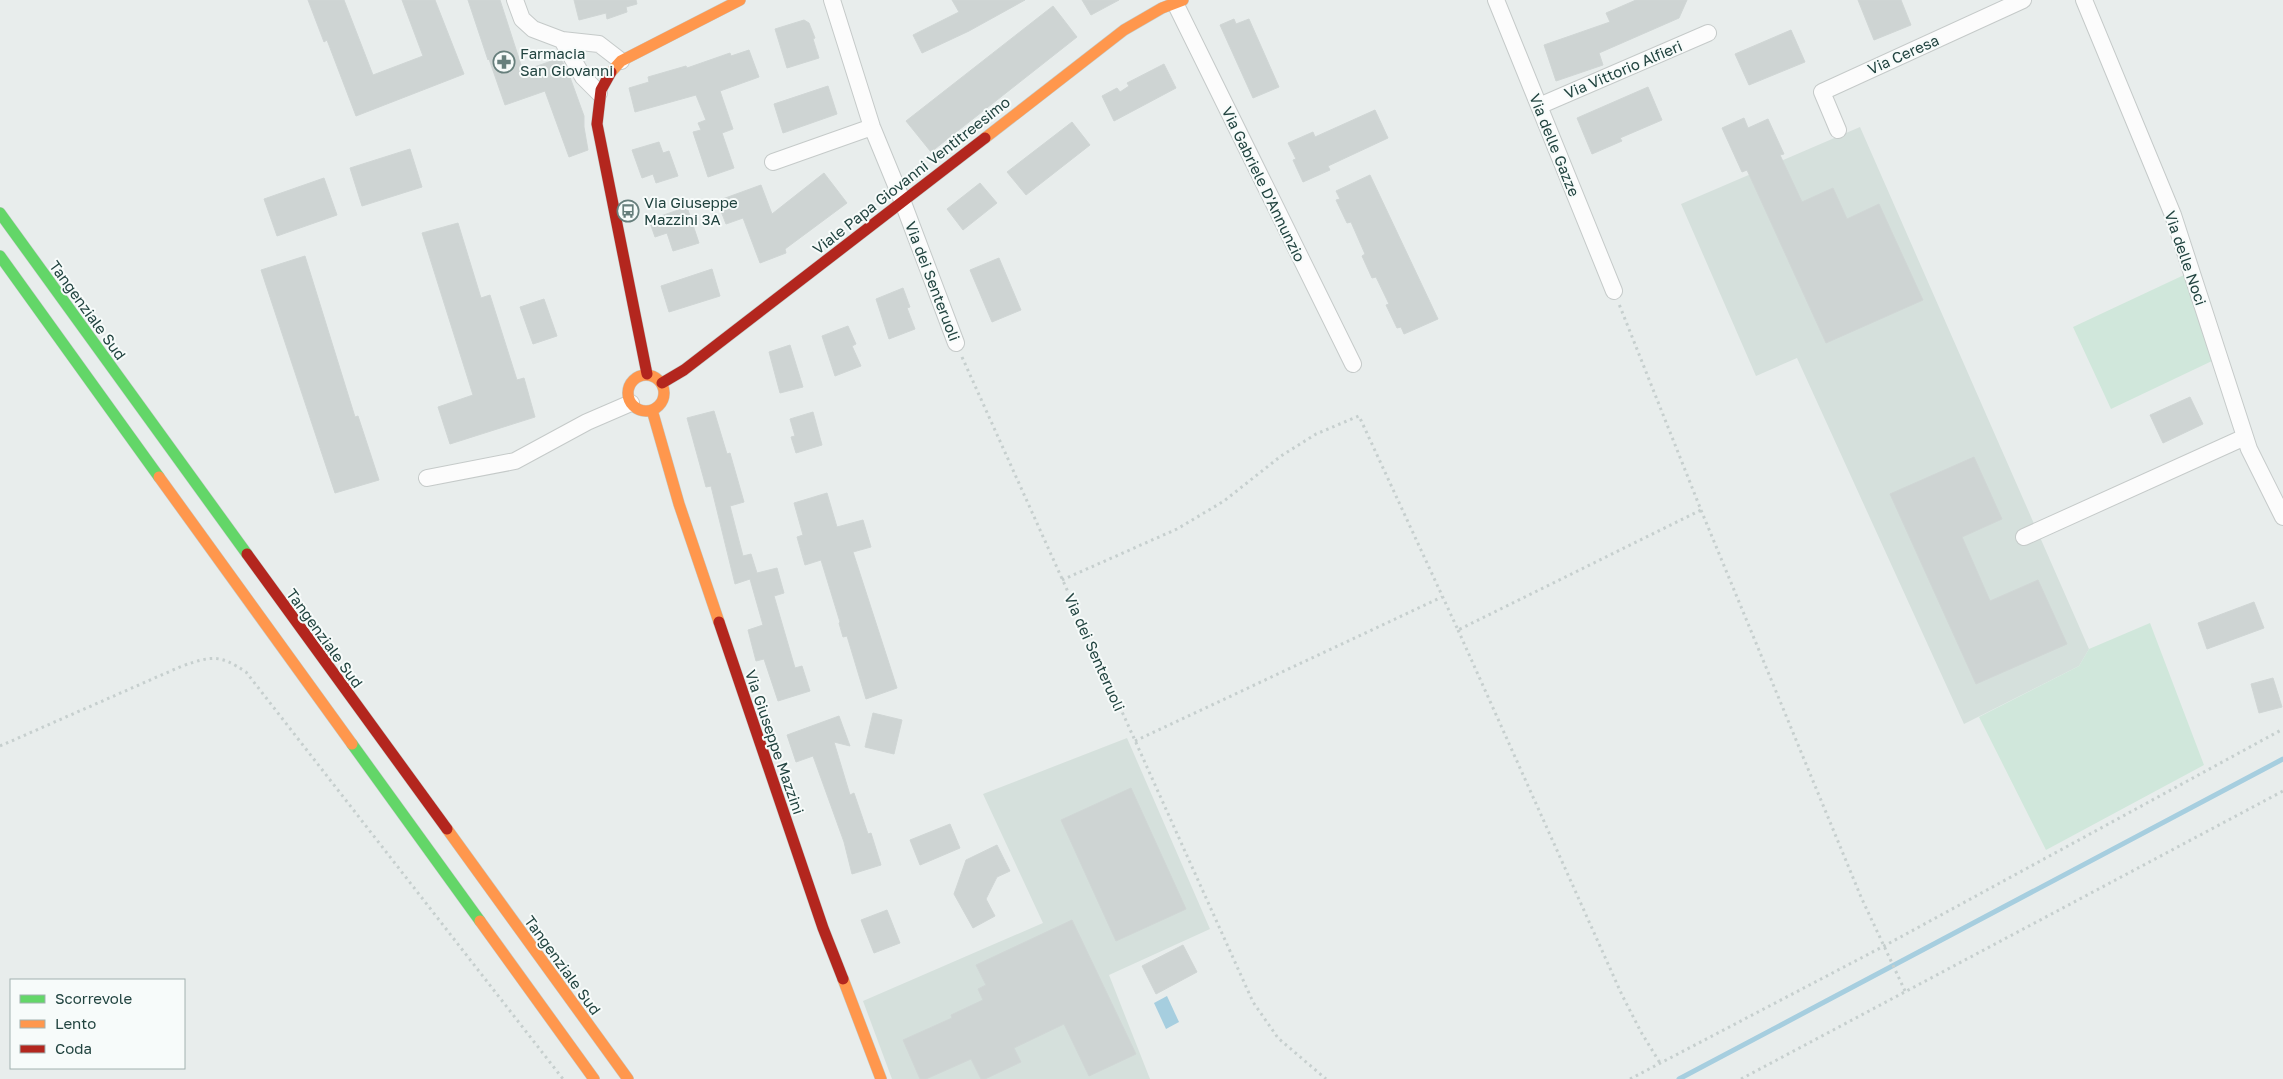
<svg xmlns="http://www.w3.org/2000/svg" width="2283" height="1079" viewBox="0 0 2283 1079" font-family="'Golos Text',sans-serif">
<rect width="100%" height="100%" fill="#e8edec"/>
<path fill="#d5e0dc" d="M1860,127L2089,649L2079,666L1964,724L1797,358L1756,376L1681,204Z
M1127,738L1210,929L1109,975L1150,1079H892L863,1001L1043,923L983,794Z"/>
<path fill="#d0e7db" d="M2184,275L2212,361L2111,409L2073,327Z
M2150,623L2204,765L2046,850L1979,717L2079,666L2089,649Z"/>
<path fill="#a6cedf" d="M1167,996L1179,1022L1166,1029L1154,1003Z"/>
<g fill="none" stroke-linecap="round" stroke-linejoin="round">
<path stroke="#a6cedf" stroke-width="5" d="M1679,1079L2283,759"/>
</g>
<path fill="#ced4d3" stroke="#d0d6d5" d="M308,0H344L373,75L423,56L402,0H435L464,74L356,116L327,40L324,42Z
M468,0H500L523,71L560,58L567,69L584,116V127L588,150L569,157L545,91L505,105L489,59L488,60Z
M574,0H636L637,4L626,7L627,12L607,19L606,13L579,20Z
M952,0H1025L969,31L922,53L913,35L959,12Z
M1082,0H1119L1091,15Z
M1636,0H1687L1679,18L1599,53L1603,65L1556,81L1544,45L1610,22L1606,13Z
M1858,0H1901L1911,25L1874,40Z
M1053,6L1077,37L931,152L906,121Z
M1234,19L1236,24L1249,19L1279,87L1253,98L1220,25Z
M804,20L809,23L815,38L813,39L819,58L787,68L775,29Z
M1791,30L1805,62L1749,85L1735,54Z
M749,50L759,77L720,91L733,129L722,133L734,168L708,177L693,132L701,130L698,123L706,120L696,95L635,112L629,88L649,82L648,77L686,66L687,68L730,53L731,56Z
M1164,64L1176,88L1114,121L1102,96L1117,88L1120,92L1129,86L1127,83Z
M828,86L837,114L783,133L774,104Z
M1648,87L1662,120L1620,138L1622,141L1592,154L1577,118Z
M1375,110L1388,138L1328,166L1330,170L1303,182L1293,160L1296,159L1288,143L1313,132L1315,137Z
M1744,118L1748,128L1768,119L1784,154L1780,155L1802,202L1833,188L1847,219L1879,204L1923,300L1826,343L1747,170L1742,172L1722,128Z
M1072,122L1090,145L1026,195L1007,172Z
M659,142L663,153L669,151L678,176L656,183L653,174L642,178L632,150Z
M410,149L422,187L362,206L350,168Z
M824,173L847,203L785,249L786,253L760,263L743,218L726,224L717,201L761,185L772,214Z
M1370,175L1438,319L1404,334L1401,327L1397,328L1386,305L1389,304L1376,277L1372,278L1362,256L1365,254L1351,222L1347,223L1336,200L1340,199L1336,191Z
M324,178L337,215L277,236L264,199Z
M980,183L997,203L963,230L947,209Z
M687,207L699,243L673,251L667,233L655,237L649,220Z
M458,223L481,298L490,295L517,380L524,378L535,417L450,444L438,407L473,395L422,233Z
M305,256L355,417L358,416L379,480L335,493L261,270Z
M999,258L1021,310L992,322L970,270Z
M712,269L720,296L669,312L661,286Z
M903,288L910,307L907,308L915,329L889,339L876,299Z
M544,299L557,336L533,344L520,307Z
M848,326L856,344L852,346L861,366L835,376L822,336Z
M790,345L803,387L780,393L769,352Z
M2190,397L2203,424L2163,443L2150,415Z
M714,411L727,454L730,453L744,502L730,506L743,556L751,554L757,573L777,568L784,593L774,596L795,668L802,666L810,691L778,701L764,659L756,661L748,630L763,625L750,579L735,584L711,486L706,487L687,418Z
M813,412L822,445L796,453L791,437L795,436L790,419Z
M1974,457L2002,519L1962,537L1990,601L2038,580L2067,644L1976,684L1890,494Z
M827,493L837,527L863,520L871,547L853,552L897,688L866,699L847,636L843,637L839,623L840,622L821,560L805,565L797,537L803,535L794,503Z
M2254,602L2264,628L2207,649L2198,623Z
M2273,678L2282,707L2259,713L2251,684Z
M873,713L902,720L894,754L865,747Z
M839,716L850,746L834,742L850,795L854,793L868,834L871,833L881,865L852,874L844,842L813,756L796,762L787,735Z
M1131,788L1186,909L1116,941L1061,820Z
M950,824L960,848L920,865L910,840Z
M997,845L1010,871L997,877L986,899L995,916L973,928L954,894L966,860Z
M887,910L900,943L874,953L861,920Z
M1072,920L1136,1054L1089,1076L1064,1024L1014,1048L1021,1062L985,1079H981L971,1059L926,1079H920L903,1040L952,1018L951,1015L983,1000L978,989L986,985L976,965Z
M1183,945L1197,972L1156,994L1142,966Z"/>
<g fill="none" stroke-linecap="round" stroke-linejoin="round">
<g stroke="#c5cac9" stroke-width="18">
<path id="street" d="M515,0L522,19L533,29L562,40L599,44L621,61
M832,0L872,127L902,200L956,343
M1496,0L1614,291
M2084,0L2173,215L2249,449L2283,517
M1175,3L1353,364
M562,40L583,77L599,93
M1539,106L1708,33
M1838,130L1822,92L2023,0
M773,162L872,127
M427,478L515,461L587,422L631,403
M2024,537L2245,437"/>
</g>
<g stroke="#c3cbc9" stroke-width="12">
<path id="fast" d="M0,213L247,554
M0,256L159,477
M352,744L480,921"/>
</g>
<g stroke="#c3cbc9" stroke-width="12">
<path id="slow" d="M611,72L621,61L740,0
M985,138L1124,30L1162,8L1183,0
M628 393a18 18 0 1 1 36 0a18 18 0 1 1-36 0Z
M652,410L679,504L719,622
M159,477L352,744
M447,829L628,1079
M480,921L594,1079
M843,979L881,1079"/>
</g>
<g stroke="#c3cbc9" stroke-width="12">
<path id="jam" d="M611,72L601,90L597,124L647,374
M662,383L684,370L985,138
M247,554L447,829
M719,622L823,928L843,979"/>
</g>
<path stroke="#c6cfce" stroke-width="3" stroke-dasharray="2.5 4" stroke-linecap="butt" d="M962,357L1253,1002L1278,1038L1326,1079
M1701,510L1861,897L1906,993
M1062,580L1177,529L1224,501L1281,456L1316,434L1359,416L1458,630L1701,510L1619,304
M1458,630L1622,995L1641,1032L1660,1063
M1135,741L1442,597
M0,746L182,666C212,656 219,654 246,672L563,1079
M1630,1079L1884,946L2283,729
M1741,1079L2283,791"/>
<use href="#street" stroke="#fcfcfc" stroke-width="16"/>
<use href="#fast" stroke="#63d668" stroke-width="11"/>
<use href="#slow" stroke="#ff974d" stroke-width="11"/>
<use href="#jam" stroke="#b3261e" stroke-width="11"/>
</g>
<defs>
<g id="pharmacy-ring" transform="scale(1.125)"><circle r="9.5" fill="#f7fbfa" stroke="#677f7c" stroke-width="1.5"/><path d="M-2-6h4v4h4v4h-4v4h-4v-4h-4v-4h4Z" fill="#677f7c"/></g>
<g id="bus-ring" transform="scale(1.125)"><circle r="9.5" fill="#f7fbfa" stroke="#677f7c" stroke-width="1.5"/><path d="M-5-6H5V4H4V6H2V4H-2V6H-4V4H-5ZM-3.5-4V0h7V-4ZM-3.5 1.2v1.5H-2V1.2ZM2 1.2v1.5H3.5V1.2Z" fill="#677f7c"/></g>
</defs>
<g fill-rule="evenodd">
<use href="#pharmacy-ring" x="504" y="62"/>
<use href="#bus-ring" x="628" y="211"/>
</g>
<g text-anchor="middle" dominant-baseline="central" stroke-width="4" stroke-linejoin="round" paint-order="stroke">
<g font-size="15" fill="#224440" stroke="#f7fbfa" text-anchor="start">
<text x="520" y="53">Farmacia<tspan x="520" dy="17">San Giovanni</tspan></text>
<text x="644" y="202">Via Giuseppe<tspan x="644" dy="17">Mazzini 3A</tspan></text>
</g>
<g font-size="15" fill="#224440" stroke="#f7fbfa">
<text transform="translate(1903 54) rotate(-24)">Via Ceresa</text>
<text transform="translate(1623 69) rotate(-23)">Via Vittorio Alfieri</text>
<text transform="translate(1555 145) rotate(68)">Via delle Gazze</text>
<text transform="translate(911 175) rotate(-38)">Viale Papa Giovanni Ventitreesimo</text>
<text transform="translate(1264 184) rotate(64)">Via Gabriele D'Annunzio</text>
<text transform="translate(2186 258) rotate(71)">Via delle Noci</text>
<text transform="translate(933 281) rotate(69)">Via dei Senteruoli</text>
<text transform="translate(88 310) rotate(54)">Tangenziale Sud</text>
<text transform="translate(325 638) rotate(54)">Tangenziale Sud</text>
<text transform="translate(1095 652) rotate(66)">Via dei Senteruoli</text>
<text transform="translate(775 742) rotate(71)">Via Giuseppe Mazzini</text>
<text transform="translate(563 965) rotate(54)">Tangenziale Sud</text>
</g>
</g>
<rect x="10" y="979" width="175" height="90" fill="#f7fbfa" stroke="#a2b2b0"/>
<rect x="20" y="995" width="25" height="8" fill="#63d668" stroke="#a2b2b0"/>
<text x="55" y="1004" font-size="15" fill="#224440">Scorrevole</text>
<rect x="20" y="1020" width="25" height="8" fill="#ff974d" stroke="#a2b2b0"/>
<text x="55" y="1029" font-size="15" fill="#224440">Lento</text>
<rect x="20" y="1045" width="25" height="8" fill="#b3261e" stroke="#a2b2b0"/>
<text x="55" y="1054" font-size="15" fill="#224440">Coda</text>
</svg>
